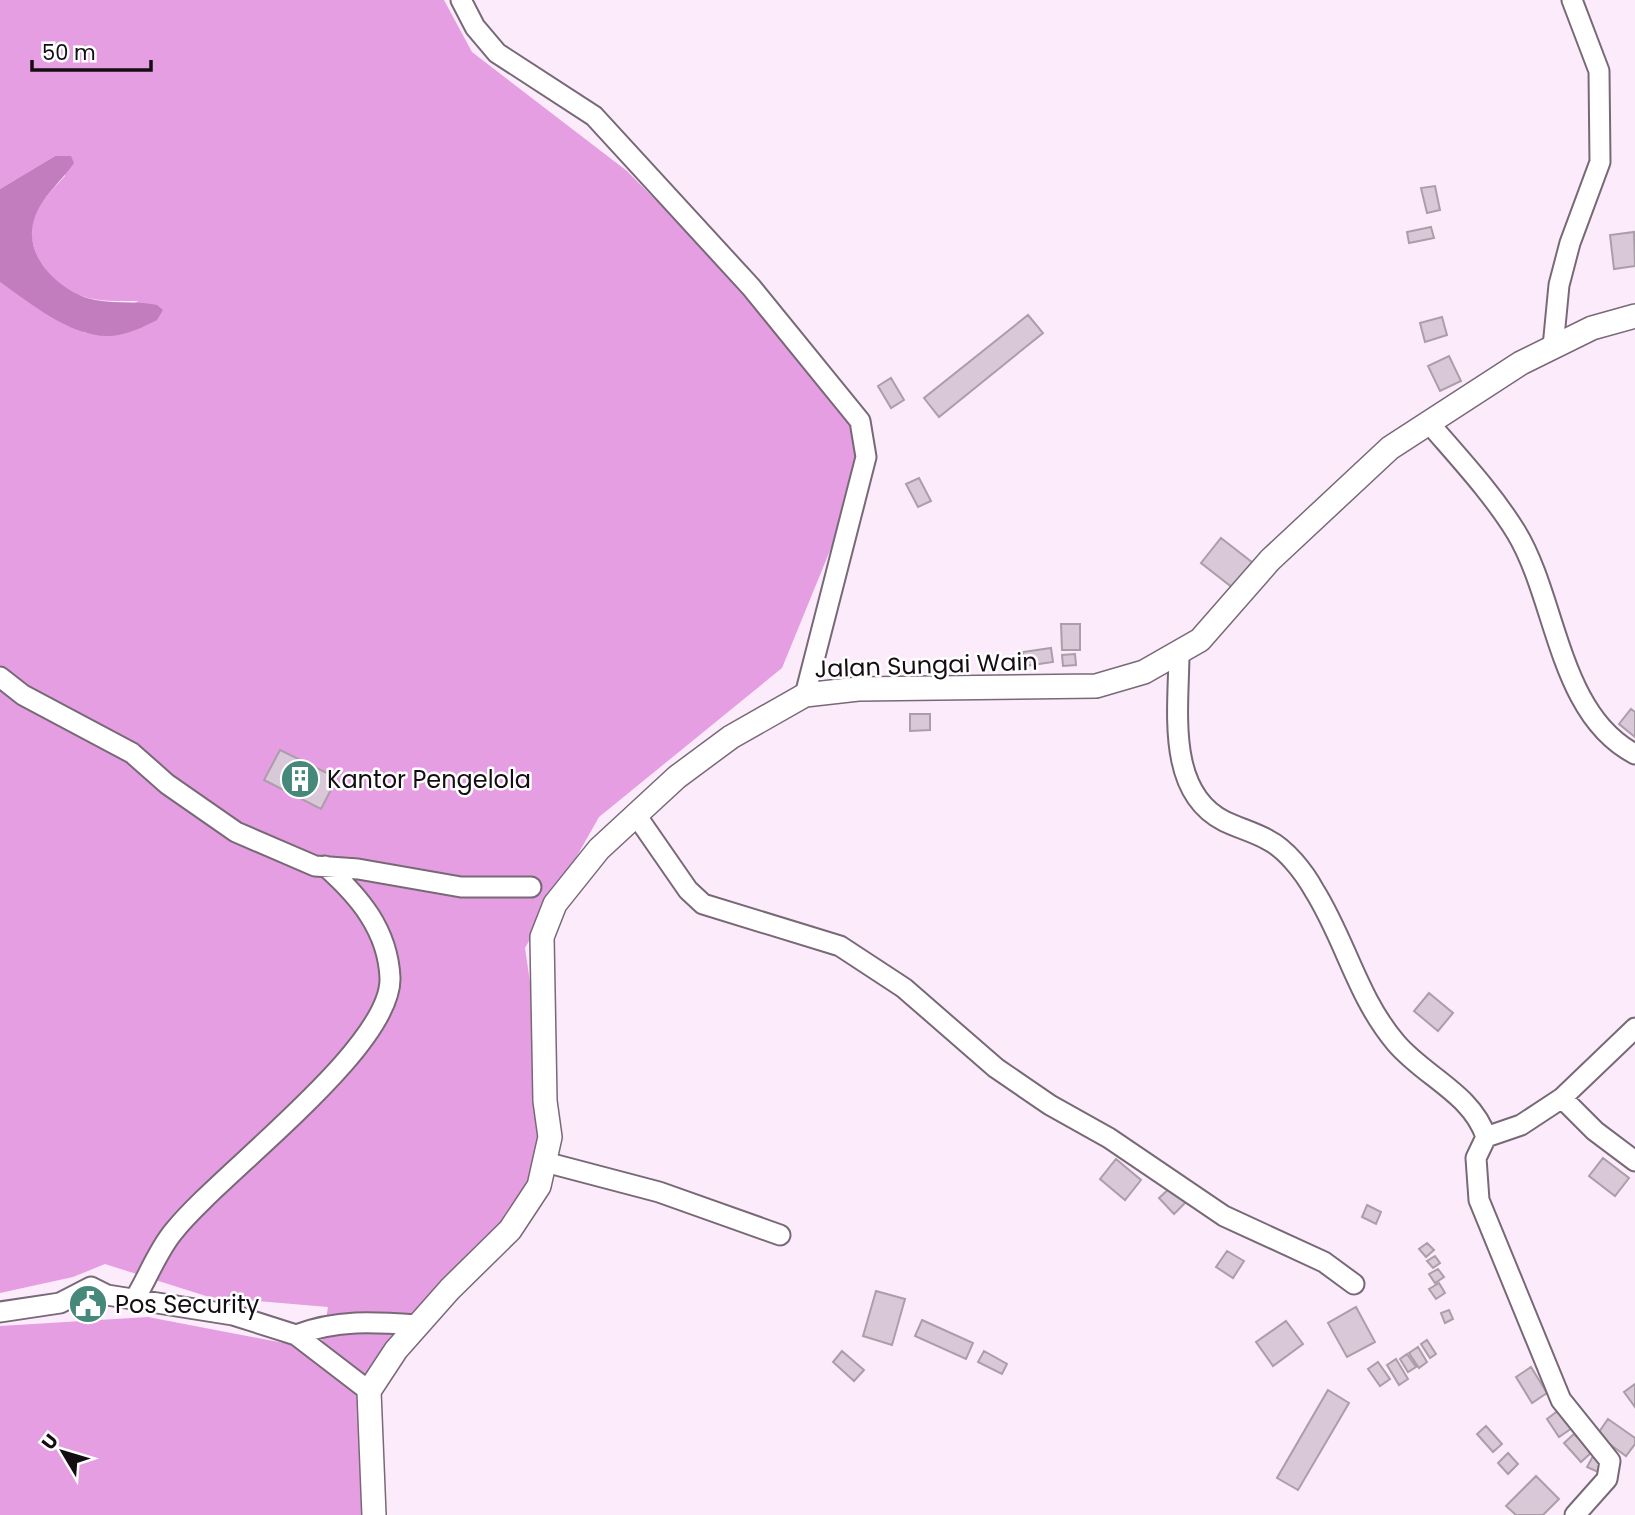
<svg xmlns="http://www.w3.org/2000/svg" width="1635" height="1515" viewBox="0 0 1635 1515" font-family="Poppins,sans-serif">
<rect width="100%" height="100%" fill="#fcebfb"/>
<path fill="#e59ee2" d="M0,0H444L472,52L627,171L719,264L874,443L782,668L599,817L525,948L553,1139L530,1202L381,1360L359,1455L365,1515H0V1326L148,1317L289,1344L319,1360L328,1307L209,1297L105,1264L73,1277L0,1293V282L55,318L86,333L138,301C122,301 104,302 88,298C57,290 24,255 33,221C38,203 53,189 65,176L55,156L0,189Z"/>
<path fill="#c27dbf" d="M55,156H71L74,163C61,182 41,197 34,220C23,255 57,288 87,298C109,305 134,300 157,305L163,310L157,320C143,327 127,335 111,336C72,338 30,303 0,282V189Z"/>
<path fill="#d9c9d8" stroke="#ac9dab" stroke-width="2" d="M1435,186L1440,210L1427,213L1421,188Z
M1431,227L1434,238L1409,243L1407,232Z
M1634,232L1635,266L1614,269L1610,235Z
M1028,315L1043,333L939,417L924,398Z
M1442,317L1447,335L1425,342L1420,323Z
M1449,356L1461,381L1440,391L1428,366Z
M891,378L904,400L891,408L878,386Z
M919,478L931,501L918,507L906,484Z
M1221,538L1253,563L1233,588L1201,563Z
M1061,624H1080V650H1062Z
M1051,648L1053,662L1025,666L1023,652Z
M1075,654L1076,665L1063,666L1062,655Z
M1631,709L1635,712V737L1619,724Z
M910,714H930V730L910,731Z
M280,750L337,778L321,809L264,780Z
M1429,993L1453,1013L1438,1031L1414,1011Z
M1603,1158L1629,1178L1615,1196L1589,1176Z
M1116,1159L1141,1180L1125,1200L1100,1179Z
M1171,1187L1186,1202L1174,1214L1159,1198Z
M1367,1205L1381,1212L1376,1224L1362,1217Z
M1427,1243L1434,1250L1426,1257L1419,1249Z
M1227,1251L1244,1261L1233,1278L1216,1267Z
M1435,1256L1440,1263L1433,1268L1427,1261Z
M1438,1269L1444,1277L1435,1283L1429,1274Z
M1439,1283L1445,1293L1436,1299L1429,1289Z
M876,1291L905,1299L892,1345L863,1336Z
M96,1296V1310H81V1297Z
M1356,1307L1375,1342L1347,1357L1328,1323Z
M1449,1310L1453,1319L1445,1323L1441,1313Z
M922,1320L973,1343L966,1359L915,1336Z
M1286,1321L1303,1344L1273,1366L1256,1342Z
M1427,1340L1436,1354L1430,1358L1421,1344Z
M1418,1347L1427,1362L1419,1368L1409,1353Z
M842,1351L864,1370L854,1381L833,1362Z
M984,1351L1007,1364L1002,1374L978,1362Z
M1407,1354L1416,1367L1408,1372L1400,1359Z
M1396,1359L1408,1379L1399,1385L1387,1365Z
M1378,1362L1390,1379L1380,1386L1368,1369Z
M1531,1367L1547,1393L1532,1403L1516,1377Z
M1635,1384V1407L1624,1392Z
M1328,1390L1349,1403L1298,1490L1277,1478Z
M1559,1410L1572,1428L1559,1437L1547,1419Z
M1608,1419L1635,1438V1444L1626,1456L1597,1435Z
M1486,1426L1502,1444L1493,1452L1477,1434Z
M1574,1434L1592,1452L1581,1462L1564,1443Z
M1508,1453L1518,1464L1508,1474L1498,1463Z
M1593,1456L1603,1461L1598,1472L1587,1467Z
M1536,1476L1559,1499L1543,1515H1516L1506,1506Z"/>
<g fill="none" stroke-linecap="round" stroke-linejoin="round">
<g stroke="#786977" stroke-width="23">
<path id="minor" d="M461,0L475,27L497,53L594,116L751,287L860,421L866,457L805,695
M1553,347L1559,285L1570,243L1600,162L1599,71L1572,0
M1429,423C1459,458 1492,493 1516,532C1557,599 1558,714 1635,754
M1179,652C1179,707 1165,791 1224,821C1238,828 1254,832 1268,840C1286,849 1304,872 1314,890C1346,941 1357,997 1396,1043C1425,1077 1472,1094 1486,1137
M0,677L23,695L132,753L167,784L236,832L315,866L358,869L461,887H531
M636,815L688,890L703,904L840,946L904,988L996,1068L1050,1105L1109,1138L1224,1216L1324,1262L1354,1284
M1562,1098L1595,1131L1635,1161
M545,1162L659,1192L780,1235
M134,1300C148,1278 157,1251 174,1231C219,1174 392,1048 390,978C388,930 359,896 325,866
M0,1312L60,1303L91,1287L107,1295L233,1315L296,1335L369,1391
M296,1335C337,1319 376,1322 419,1325
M1575,1515L1607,1479L1610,1461L1561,1400L1479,1200L1476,1158L1486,1137L1521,1125L1562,1098L1635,1028"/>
</g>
<g stroke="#786977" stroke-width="26">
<path id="tertiary" d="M374,1515L369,1391L396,1350L450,1289L510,1230L539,1186L550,1137L545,1101L542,937L555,904L599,849L677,777L731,737L805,695L858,689L1096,686L1144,672L1200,640L1270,560L1390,448L1521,363L1592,328L1635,316"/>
</g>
<use href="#minor" stroke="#fff" stroke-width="19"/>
<use href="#tertiary" stroke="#fff" stroke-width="23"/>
</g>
<defs>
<g id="building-disc" transform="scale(2.0125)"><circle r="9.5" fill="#46897b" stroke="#fff"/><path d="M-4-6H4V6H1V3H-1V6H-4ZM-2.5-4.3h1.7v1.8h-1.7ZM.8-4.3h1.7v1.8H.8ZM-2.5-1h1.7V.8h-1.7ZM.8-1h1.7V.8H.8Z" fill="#fff"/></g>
<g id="civic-disc" transform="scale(2.0125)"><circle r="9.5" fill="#46897b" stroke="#fff"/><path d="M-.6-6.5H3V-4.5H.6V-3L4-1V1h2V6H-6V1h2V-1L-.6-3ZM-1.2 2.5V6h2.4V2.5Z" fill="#fff"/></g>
</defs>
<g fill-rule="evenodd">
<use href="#building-disc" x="300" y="779"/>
<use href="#civic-disc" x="88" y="1304"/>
</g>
<g text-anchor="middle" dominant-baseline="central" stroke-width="5" stroke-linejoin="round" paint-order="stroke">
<g font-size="24" fill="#140e13" stroke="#fff">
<text transform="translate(926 665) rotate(-2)">Jalan Sungai Wain</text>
</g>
<g font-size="24" fill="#140e13" stroke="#fff" text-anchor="start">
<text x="327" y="779">Kantor Pengelola</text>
<text x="115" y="1304">Pos Security</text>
</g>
</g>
<g transform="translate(63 1452) rotate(308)" stroke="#ffffff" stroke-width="5" paint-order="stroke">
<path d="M0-5L12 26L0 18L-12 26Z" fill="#140e13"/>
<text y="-10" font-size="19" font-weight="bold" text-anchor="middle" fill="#140e13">U</text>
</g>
<path d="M32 60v10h119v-10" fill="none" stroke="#140e13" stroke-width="3.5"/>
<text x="42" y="60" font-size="21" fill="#140e13" stroke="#ffffff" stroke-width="5" paint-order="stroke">50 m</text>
</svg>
